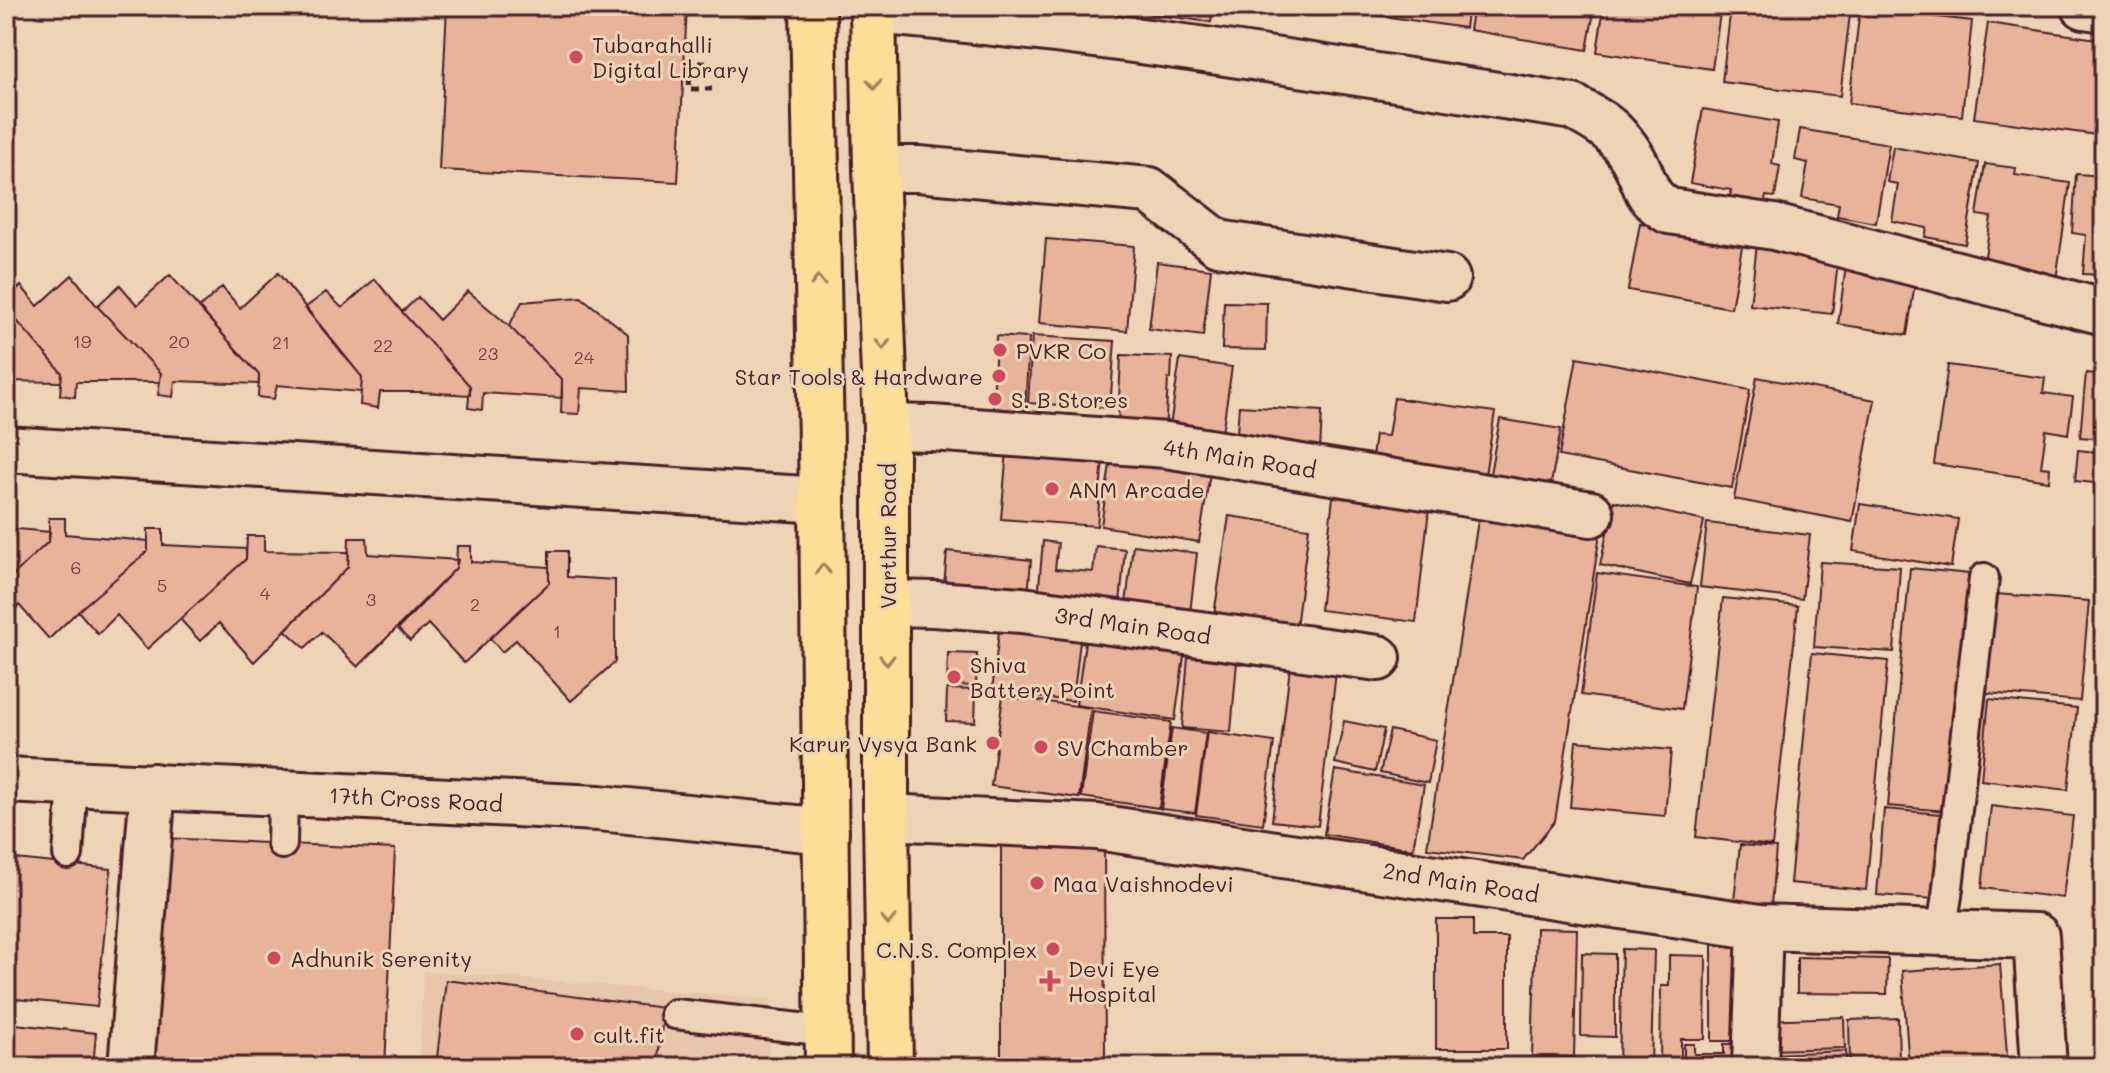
<svg xmlns="http://www.w3.org/2000/svg" width="2110" height="1073" viewBox="0 0 2110 1073" font-family="Mali,sans-serif">
<rect width="100%" height="100%" fill="#ecd4b4"/>
<filter id="ink" filterUnits="userSpaceOnUse"><feTurbulence type="fractalNoise" baseFrequency=".0125" numOctaves="2"/><feDisplacementMap in="SourceGraphic" scale="16" xChannelSelector="R" yChannelSelector="G"/><feConvolveMatrix kernelMatrix="1 2 1 2 8 2 1 2 1" color-interpolation-filters="sRGB"/></filter>
<g filter="url(#ink)">
<path fill="#e7c7a9" d="M1031,6H1216L1213,29Z
M423,971L772,999L768,1067H420Z"/>
<path fill="#e7b499" stroke="#4a1f2b" stroke-width="2" d="M447,6H687L678,182L439,170Z
M1093,6H1213L1211,22Z
M1349,6H1468L1465,28L1348,11Z
M1473,6H1595L1587,50L1469,30Z
M1604,6H1721L1712,69L1597,52Z
M1731,6H1851L1840,96L1722,82Z
M1860,8L1972,21L1962,116L1849,103Z
M1988,23L2104,40V136L1974,118Z
M1703,109L1778,122L1772,164L1780,166L1775,197L1766,196L1764,204L1730,198L1731,190L1690,183Z
M1800,129L1889,144L1876,223L1837,216L1839,204L1802,198L1808,163L1795,160Z
M1893,147L1979,163L1965,244L1925,237L1927,228L1892,221L1898,184L1887,182Z
M1985,164L2016,168L2015,175L2070,183L2056,280L1983,269L1991,217L1977,215Z
M2076,174L2104,176V275L2083,274L2086,235L2072,233Z
M1640,223L1743,241L1731,308L1628,290Z
M1046,239L1134,246L1127,331L1039,323Z
M1757,244L1839,253L1832,314L1750,305Z
M1847,259L1917,270L1907,335L1838,324Z
M1157,262L1211,269L1203,336L1149,329Z
M278,273L362,377L361,392L277,385L274,399L258,397L259,375L199,308L222,287L240,308Z
M72,275L97,306L161,373L160,382H76L75,397L60,395L62,373L6,308V298L21,286L38,306Z
M170,275L259,375V384L175,381L173,397L158,395L161,373L97,306L120,285L137,305Z
M375,279L402,312L470,386V395L421,392H380L378,408L360,405L362,377L305,308L326,292L342,308Z
M468,291L509,326L562,380V398L483,393L482,410L468,408L470,386L402,312L418,297L439,320Z
M581,297L628,334L629,391L581,388L579,414L561,413L562,380L509,326L522,302Z
M1224,302L1267,303L1266,350L1222,349Z
M6,308L62,373L61,382L6,381Z
M996,336L1029,338L1025,411L993,408Z
M1032,336L1115,341L1110,408L1028,403Z
M1121,355L1172,357L1171,379H1168L1165,435L1118,424Z
M1577,357L1750,390L1732,488L1559,456Z
M1180,359L1232,367L1221,440L1169,433Z
M1948,365L2045,378L2043,393L2073,397L2068,434L2046,430L2041,467L2050,468L2049,481L1934,464Z
M2086,373L2104,375V439L2080,437Z
M1757,377L1875,400L1852,522L1734,499Z
M1394,398L1495,412L1484,481L1371,465L1375,435L1388,436Z
M1239,406L1322,411L1320,451L1236,446Z
M1500,419L1561,429L1550,489L1489,479Z
M2078,450L2104,453V484L2075,481Z
M1007,451L1103,459L1097,526L1001,519Z
M1111,457L1212,460L1199,542L1101,526Z
M1333,497L1429,509L1416,622L1320,610Z
M1614,501L1704,521L1690,584L1600,565Z
M1860,504L1958,519L1951,567L1853,551Z
M1479,514L1600,534L1555,821L1523,860L1427,848Z
M1229,516L1309,528L1296,627L1214,615Z
M49,518H65V534L148,541V551L78,611L49,639L19,605L6,618V582L49,541Z
M1707,523L1810,535L1802,599L1700,587Z
M6,528L50,532L49,541L6,582Z
M148,529H163V545L246,549V559L147,649L117,615L98,634L78,611L148,551Z
M247,536H264V551L349,552L348,567L254,662L219,623L200,641L180,619L246,559Z
M349,538H367L368,554L458,560L456,568L358,667L322,632L305,648L285,630L348,567Z
M1043,541L1058,543L1055,569L1093,572L1096,546L1125,549L1120,604L1038,598Z
M1133,545L1197,553L1190,613L1126,604Z
M457,546H471V562L549,567V583L464,663L428,624L410,641L398,629L456,568Z
M549,551H567V577L615,580V662L571,701L516,640L502,652L490,638L549,583Z
M947,551L1031,560L1028,595L944,587Z
M1820,562L1900,567L1894,652L1814,647Z
M1910,568L1969,574L1947,811L1888,806Z
M1597,573L1697,587L1682,709L1581,695Z
M1995,594L2089,601L2080,701L1987,693Z
M1723,598L1798,606L1772,846L1696,837Z
M1000,623L1081,632L1073,701L992,692Z
M1087,628L1186,642L1175,720L1076,705Z
M948,653L977,654L976,686L947,685Z
M1812,653L1888,661L1866,890L1790,883Z
M1188,657L1237,661L1231,732L1182,728Z
M1290,667L1336,672L1318,826L1272,821Z
M947,689L976,690L975,722L946,721Z
M1003,696L1091,708L1079,798L991,786Z
M1989,699L2077,708L2068,790L1981,780Z
M1093,711L1171,722L1159,808L1081,797Z
M1344,721L1384,729L1375,772L1335,763Z
M1172,728L1206,733L1195,813L1161,809Z
M1390,730L1436,740L1428,783L1380,773Z
M1207,732L1274,742L1263,824L1196,815Z
M1576,741L1671,750L1665,816L1570,807Z
M1335,770L1424,785L1413,849L1324,834Z
M1991,806L2073,816L2063,898L1982,888Z
M1884,809L1941,814L1935,899L1877,895Z
M163,838L395,849L385,1067H152Z
M1104,838L1105,1060H1001V839Z
M1740,845L1776,848L1771,905L1734,901Z
M6,858L111,869L97,1007L6,998Z
M1436,919H1473V937H1507V1049H1436Z
M1536,928L1577,929L1574,1057L1532,1056Z
M1712,943H1755V1041H1712Z
M1622,949L1654,950L1651,1065L1619,1063Z
M1582,953L1615,954V1037L1581,1036Z
M1669,955L1706,956L1705,1039H1681V1066H1660L1661,986H1669Z
M1797,957L1888,959L1887,994L1797,993Z
M2000,964L2008,1067H1909L1902,971Z
M446,980L664,1008L657,1067H436Z
M1844,1017L1845,1048L1765,1050L1763,1020Z
M1898,1018L1899,1067H1850L1849,1020Z
M6,1023L96,1033L93,1067H6Z
M1684,1044H1694V1054H1724V1044H1744V1067H1684Z
M1846,1051L1847,1067H1767L1766,1054Z
M1427,1058H1469V1067H1427Z
M1473,1059H1526V1067H1473Z
M988,1064L1096,1067H988Z"/>
<g fill="none" stroke-linecap="round" stroke-linejoin="round">
<g stroke="#4a1f2b" stroke-width="34">
<path id="service" d="M282,844L283,793
M68,854L73,783
M1941,932L1947,896L1984,578
M675,1014L827,1031"/>
</g>
<g stroke="#4a1f2b" stroke-width="50">
<path id="minor" d="M2084,6L2104,9
M873,11C1107,31 1340,70 1573,107C1587,115 1604,123 1615,135C1623,143 1632,156 1637,166C1647,187 1646,198 1669,211L1774,227L2104,312
M876,169H918L1149,190L1218,243L1447,278
M886,427L932,428L1166,445L1591,514
M6,449L822,500
M887,603L934,604L1022,610L1378,658
M886,817L1097,827L1760,927L2036,936L2044,1067
M131,1067L153,786
M1755,1067L1760,927"/>
</g>
<g stroke="#4a1f2b" stroke-width="50">
<path id="tertiary" d="M6,780L599,808L826,831"/>
</g>
<g stroke="#4a1f2b" stroke-width="50">
<path id="primary" d="M813,6L822,500L828,1067
M873,6L876,169L886,427V817L890,1067"/>
</g>
<path stroke="#4a1f2b" stroke-width="5" stroke-dasharray="8 6" stroke-linecap="butt" d="M684,63H712
M690,63L689,89H712"/>
<use href="#service" stroke="#ecd4b4" stroke-width="28"/>
<use href="#minor" stroke="#ecd4b4" stroke-width="44"/>
<use href="#tertiary" stroke="#ecd4b4" stroke-width="44"/>
<use href="#primary" stroke="#fcde96" stroke-width="44"/>
</g>
<defs><path id="oneway-chevron" d="M-2-3.5L2.5 0L-2 3.5" fill="none" stroke-width="1.6" stroke-linecap="round" stroke-linejoin="round" transform="scale(2)"/></defs>
<g stroke="#a37e60">
<use href="#oneway-chevron" transform="translate(874 84) rotate(89)"/>
<use href="#oneway-chevron" transform="translate(818 281) rotate(-91)"/>
<use href="#oneway-chevron" transform="translate(883 344) rotate(88)"/>
<use href="#oneway-chevron" transform="translate(823 569) rotate(-91)"/>
<use href="#oneway-chevron" transform="translate(887 660) rotate(90)"/>
<use href="#oneway-chevron" transform="translate(888 920) rotate(89)"/>
</g>
</g>
<g fill="#d1495b" stroke="#ecd4b4" stroke-width="3">
<circle cx="576" cy="57" r="8"/>
<circle cx="1000" cy="350" r="8"/>
<circle cx="999" cy="376" r="8"/>
<circle cx="995" cy="399" r="8"/>
<circle cx="1052" cy="489" r="8"/>
<circle cx="954" cy="677" r="8"/>
<circle cx="993" cy="743" r="8"/>
<circle cx="1041" cy="747" r="8"/>
<circle cx="1037" cy="883" r="8"/>
<circle cx="1053" cy="949" r="8"/>
<circle cx="274" cy="958" r="8"/>
<path d="M1046 969h8v8h8v8h-8v8h-8v-8h-8v-8h8z"/>
<circle cx="577" cy="1034" r="8"/>
</g>
<g text-anchor="middle" dominant-baseline="central" stroke-width="6" stroke-linejoin="round" paint-order="stroke">
<g font-size="18" fill="#714446">
<text x="82" y="341">19</text>
<text x="179" y="341">20</text>
<text x="281" y="342">21</text>
<text x="383" y="345">22</text>
<text x="488" y="353">23</text>
<text x="584" y="357">24</text>
<text x="76" y="567">6</text>
<text x="162" y="585">5</text>
<text x="265" y="593">4</text>
<text x="371" y="599">3</text>
<text x="475" y="604">2</text>
<text x="557" y="631">1</text>
</g>
<g font-size="22" fill="#4a1f2b" stroke="#ecd4b4" text-anchor="start">
<text x="592" y="44">Tubarahalli<tspan x="592" dy="25">Digital Library</tspan></text>
<text x="1016" y="350">PVKR Co</text>
<text x="983" y="376" text-anchor="end">Star Tools &amp; Hardware</text>
<text x="1011" y="399">S. B Stores</text>
<text x="1068" y="489">ANM Arcade</text>
<text x="970" y="664">Shiva<tspan x="970" dy="25">Battery Point</tspan></text>
<text x="977" y="743" text-anchor="end">Karur Vysya Bank</text>
<text x="1057" y="747">SV Chamber</text>
<text x="1053" y="883">Maa Vaishnodevi</text>
<text x="1037" y="949" text-anchor="end">C.N.S. Complex</text>
<text x="290" y="958">Adhunik Serenity</text>
<text x="1068" y="968">Devi Eye<tspan x="1068" dy="25">Hospital</tspan></text>
<text x="593" y="1034">cult.fit</text>
</g>
<g font-size="22" fill="#4a1f2b" stroke="#ecd4b4">
<text transform="translate(1240 458) rotate(9)">4th Main Road</text>
<text transform="translate(887 536) rotate(-90)">Varthur Road</text>
<text transform="translate(1133 625) rotate(8)">3rd Main Road</text>
<text transform="translate(416 799) rotate(3)">17th Cross Road</text>
<text transform="translate(1461 882) rotate(9)">2nd Main Road</text>
</g>
</g>
<rect width="2110" height="1073" fill="none" stroke="#ecd4b4" stroke-width="32"/>
<rect x="16" y="16" width="2078" height="1041" fill="none" stroke="#4a1f2b" stroke-width="3" filter="url(#ink)"/>
</svg>
